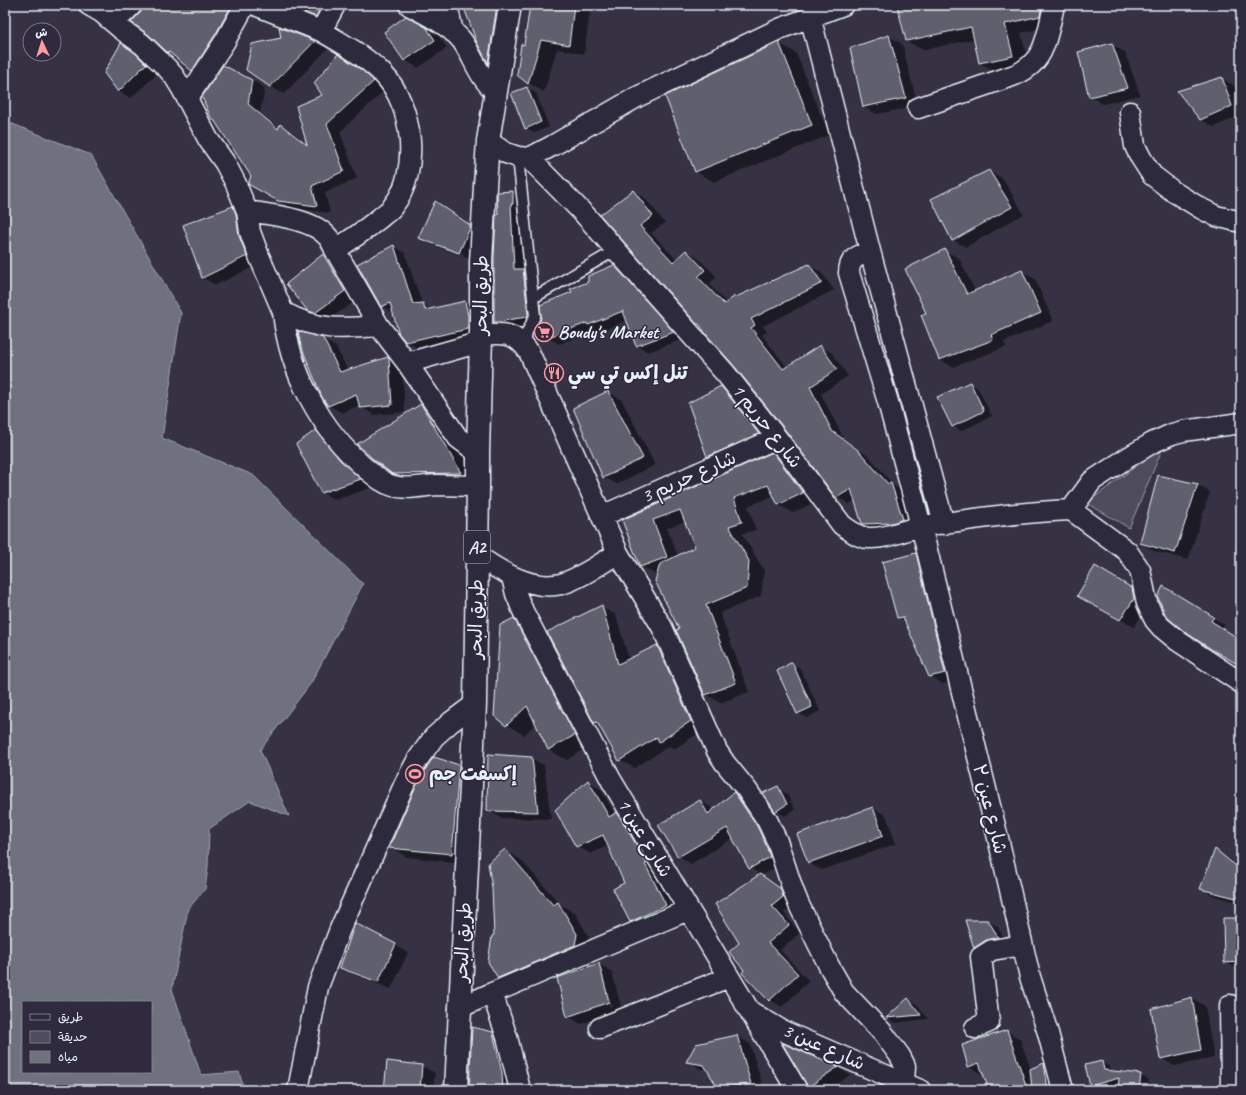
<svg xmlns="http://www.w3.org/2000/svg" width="1246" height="1095" viewBox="0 0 1246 1095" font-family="Caveat,'Playpen Sans Arabic',sans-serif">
<rect width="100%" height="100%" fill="#363244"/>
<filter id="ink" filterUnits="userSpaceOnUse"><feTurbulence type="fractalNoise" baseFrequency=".025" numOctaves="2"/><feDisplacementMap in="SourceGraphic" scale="8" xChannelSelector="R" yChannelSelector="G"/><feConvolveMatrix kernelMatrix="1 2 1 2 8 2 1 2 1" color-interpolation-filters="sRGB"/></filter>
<g filter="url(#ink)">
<path fill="#4d4b5c" stroke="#9a9eaa" d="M1164,445L1129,528L1087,503Z"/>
<path fill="#70717f" stroke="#a0a4af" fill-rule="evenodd" d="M5,121L91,155L181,313L162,438L253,475L363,584L311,683L260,750L289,816L250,801L209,829L208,867L205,889L188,909L172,989L201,1075L239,1072L244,1090H5ZM23,1002H151V1072H23Z"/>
<path fill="#0007" fill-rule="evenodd" d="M144,5H250L205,78L192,70L176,56L168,52L151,35Z
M283,5H340L329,23Z
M464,5H511L501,70L489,63L478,43Z
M531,5H591L584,54L557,49L544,92L529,83L518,74L524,46Z
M898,5H1059L1056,25L1021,33L1029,65L996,72L980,63L975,39L923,50L906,41Z
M280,28L314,42L327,49L284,94L270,87L247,69L282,39Z
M426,28L439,36L447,48L418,68L405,60Z
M889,36L902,44L918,106L877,114L863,107Z
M779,43L796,53L829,135L714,182L696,172Z
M122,45L148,62L159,72L131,98L118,91Z
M1112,45L1125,52L1140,95L1103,104L1090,97Z
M351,63L375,79L386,89L340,132L357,178L325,193L330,213L292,208L278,201L253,176L216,121L213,120L252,80L265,88L260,113L279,128L281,125L294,133L307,144L324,95Z
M1222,79L1235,86L1241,103V115L1214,127L1201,120Z
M527,88L536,93L549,127L534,133L526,128Z
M989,171L1002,178L1024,214L966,247L953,240Z
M633,191L645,198L665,223L651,233L677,260L687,251L698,258L717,277L709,284L727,303L809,265L821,272L834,290L763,326L767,332L762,335L787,367L820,346L832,353L848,376L821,394L844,439L870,457L894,486L903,491L914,526L875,530L863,523L856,500L849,504L837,497L787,430L701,325L698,323L602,215Z
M512,192L524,198L522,210L525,271L534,277L539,322V323L525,325L512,328H506L494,322L499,216Z
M435,203L483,233L472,260L433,245L420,238ZM432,242L464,254L463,256L432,244Z
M233,207L246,215L259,264L216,285L203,278L185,225Z
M394,246L405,253L422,304L431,309L465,302L476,308L479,335L448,342L446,341L417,348L406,341L393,313L382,306Z
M945,251L959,258L975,291L1021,271L1035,279L1053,321L1004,342L1006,347L953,367L940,360L923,316L928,314Z
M323,255L336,263L358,299L328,320L322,318L309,310Z
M614,266L626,273L684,339L648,352L636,345L628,320L601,331L598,330L559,344L547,337L589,282Z
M322,339L336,347L348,370L388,358L401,366L402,367L405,412L374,415L361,407L360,405L342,413L328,405Z
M970,383L978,388L992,416L961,431L952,426Z
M721,387L734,395L771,441L721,464L708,456Z
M608,392L622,400L655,465L617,484L603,477Z
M421,405L439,415L477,482L411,483L393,473Z
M316,431L329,439L353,469L373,487L335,500L321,492Z
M773,453L788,462L817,501L793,513L779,505L774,496L748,506L756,530L742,534L764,570L761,596L720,613L749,692L720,703L706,694L659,573L655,574L640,566L623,520ZM686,521L697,548L678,556L667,528Z
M1197,485L1210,492L1188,560L1154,551L1141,543Z
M916,554L929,562L958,680L943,684L930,676L906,622L898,617Z
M1096,568L1145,597L1147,607L1134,627L1092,604Z
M1175,594L1225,625L1222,629L1241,640V665Z
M601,607L616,615L629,660L657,646L672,654L705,729L674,749L669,746L635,768L620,760L600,725L595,722Z
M514,619L531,629L591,745L567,760L549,750L536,724L524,735L507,725Z
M792,663L800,668L820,711L807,718L798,713Z
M434,758L459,766L477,776L470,864L407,857L390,847Z
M531,758L544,765L551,819L501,818L488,810Z
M588,781L601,789L615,814L617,813L630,821L679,912L644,929L631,921L625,883L609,845L590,854L577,846Z
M778,788L786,793L795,809L785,816L776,811Z
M734,793L746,800L782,864L761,876L772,882L792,897L795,904L784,913L800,933L780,950L809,981L782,1007L770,1000L746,970L741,943L760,874L750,868L733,838L691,864L679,856L700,801L712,808L714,811Z
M872,808L886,815L896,844L822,870L808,863Z
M505,850L521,860L560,904L575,913L593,944L515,987L498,977Z
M1215,850L1228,858L1241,868V903L1214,896L1201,888Z
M1241,919V971L1225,962Z
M988,921L997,926L1006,942L983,952L975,947Z
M395,945L408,953L391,989L355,975L342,967Z
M599,964L612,972L622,1010L581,1024L568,1016ZM601,974H603L612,1007L610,1008Z
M1192,998L1205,1006L1214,1058L1174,1066L1161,1058Z
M908,999L917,1004L928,1019L895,1023L887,1018Z
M1007,1031L1020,1039L1031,1070L1044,1064L1048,1066L1051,1090H991L984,1073L982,1074L969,1067Z
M493,1033L506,1041L515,1090H477Z
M737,1036L750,1044L764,1090H722L718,1088L708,1070L700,1069L688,1061Z
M785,1045L838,1068L850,1075L828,1090H815L809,1086Z
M1101,1062L1110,1067L1111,1072L1140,1075L1149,1080L1148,1090H1118V1085L1100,1090L1091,1085Z
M422,1066L435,1073L433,1090H385Z"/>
<path fill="#605e6e" stroke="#e8f1f8" d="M143,5H232L215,35L192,71L168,51V53L149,35L131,22L140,13L143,8Z
M286,5H322L316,17Z
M463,5H497L488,63L477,43Z
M530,5H574L569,45L541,40L528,84L517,75L521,44L524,45Z
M897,5H1042L1040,16L1005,24L1013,56L979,63L971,27L906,41Z
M406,16L426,27L435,40L404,61L384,32Z
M279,27L315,41L270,87L246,70L252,44L281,38Z
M889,35L906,98L863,107L850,48Z
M779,42L812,125L695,172L665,96Z
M121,43L135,53L146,64L118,92L104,73Z
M1112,43L1128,88L1089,97L1078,52Z
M338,54L362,70L374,81L327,124L344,171L312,186L317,206L278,201L248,184L251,176L214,120H212L202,97L223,65L252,80L248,104L278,129L280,124L307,145L296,106L322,95L314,83Z
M1222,77L1232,106L1200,120L1177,91Z
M527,87L541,122L525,129L511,93Z
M989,170L1012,207L952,241L931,199Z
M633,190L653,216L640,226L673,262L686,250L705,270L698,277L724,304L735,296L736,297L809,264L822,283L751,319L755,325L751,328L783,369L820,345L837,369L810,387L832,431L858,450L888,484L891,483L903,519L892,523L862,524L851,489L836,498L786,431L735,367L706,334L699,324H697L600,215Z
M513,191V204H511L514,269H523L528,315L527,317L513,319L500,322H494V257L496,215H498L497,192Z
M435,201L470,225V228L459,253L418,238Z
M233,206L236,214L239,236L247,256L202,278L183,225Z
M394,245L413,304L423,303L425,310L465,301L468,316V329L436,336V335L406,342L399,334L390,303L381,307L357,264Z
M945,249L967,294L1022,270L1041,313L991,335L993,340L939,360L921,315L926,313L905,269Z
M323,254L345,291L315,313L308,311L286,284Z
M614,265L674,332L636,346L623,311L588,325L587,323L546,338L540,321L541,316L540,305L572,292L570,289L588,282V276Z
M298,331L323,338L340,372L388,357L389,359L392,405L360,408L356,394L328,406L322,397L301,346Z
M970,382L984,411L952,427L937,397Z
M721,386L759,434L707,457L688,403Z
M608,391L643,458L603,478L573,408Z
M421,404L461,473L392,474L373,459L357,444Z
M316,430L340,460L361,479L321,493L296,444Z
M773,452L803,493L778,505L768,485L734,498L742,522L729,526L749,561L747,588L706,605L736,683L705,695L676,630L679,629L655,581L660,564L695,547L680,510L653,520L667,557L640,567L622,520Z
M1158,475L1198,484L1175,553L1140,543Z
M916,553L945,673L929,677L903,617L897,618L882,562Z
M1095,566L1132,588L1134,599L1120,620L1077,596Z
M1163,586L1214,617L1211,621L1241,640V666L1211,649L1185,632L1169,619L1165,614L1158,597Z
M602,605L618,664L657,645L691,721L659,742L657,737L619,761L597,722L594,723L547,632Z
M514,618L575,735L548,750L527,706L506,726L494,716L500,625Z
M792,662L812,707L797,714L777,671Z
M488,754L532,757L538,812L487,811Z
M434,757L459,765L452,854L389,848L415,788L428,765Z
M588,780L609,817L617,812L643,856L647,863L645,864L666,905L630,922L613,889L624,883L603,835L576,847L555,810Z
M778,786L787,804L775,812L763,793Z
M734,792L757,826L766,845L770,857L749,869L727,828L678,857L658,825L700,800L708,814Z
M873,807L883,836L808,863L797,834Z
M505,849L553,905L558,902L577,934L575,945L498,978L488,962L492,936L494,935L492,888L488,863Z
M1215,849L1241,870V894L1236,898L1200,889Z
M760,874L781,889L783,897L772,906L789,925L768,943L798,974L769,1001L742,973L744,970L729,952L739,943L715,904Z
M1223,918H1241V962L1224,963Z
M965,920H988L998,937L986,940L974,948Z
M355,923L396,944L378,982L340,968Z
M599,963L609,1002L567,1017L557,978Z
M1192,997L1201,1050L1160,1059L1151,1009Z
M908,998L921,1015L886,1018Z
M472,1027L493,1032L502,1073L503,1090H469Z
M1007,1030L1026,1085L1014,1090H989L979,1063L968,1067L962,1045Z
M737,1035L751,1084L718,1088L704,1065L686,1062L696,1044Z
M782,1043L838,1067L808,1087Z
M387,1061L422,1065L420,1090H384Z
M1102,1061L1104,1070L1141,1074L1139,1090H1118L1119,1078L1090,1086L1085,1065Z
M1044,1063L1048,1090H1032L1030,1069Z"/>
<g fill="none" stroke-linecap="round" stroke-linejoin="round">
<g stroke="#e8f1f8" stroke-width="13">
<path id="service" d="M518,157L533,298
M524,345L527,332L535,316L533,298L616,250"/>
</g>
<g stroke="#e8f1f8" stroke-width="23">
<path id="minor" d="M89,5L101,12L121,29L142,44L167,68L174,76L182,89L208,139L225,163L236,184L247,211L250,232L259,256L283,312C318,331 340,329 379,326L407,363L458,438L478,453
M255,5L321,31L335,5
M409,5C425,14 453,27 463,42C475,60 479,78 496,92
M447,5L453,32
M810,16L870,251L944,524
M114,23L132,5
M321,31C342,43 365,56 383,74C413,104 421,172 393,206C390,211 384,214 380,218C365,230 351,240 335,250L379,326
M187,99L225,41L245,5
M918,108L1012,76C1046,64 1047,36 1054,5
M1130,112L1135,146L1141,158L1152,175L1174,192L1202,209L1216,216L1241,222
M488,141L506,153L518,157L529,158L552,146L637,97L779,29L843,5
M529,158L585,215L726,374L777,438L842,525C851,531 859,538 869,538C888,539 905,529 923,526C972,519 1021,512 1071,510
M247,211C270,215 311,218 327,236C331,240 333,245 335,250
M870,251C858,256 849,258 849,273L888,402L921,526L999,842L1030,977L1048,1033L1063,1090
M283,312C289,371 320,429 365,468C374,475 382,483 393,486C407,490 422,486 436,485C450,485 464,486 478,486
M407,363L481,342
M1071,510L1127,551L1140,570L1147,603L1151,612L1155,620L1161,627L1178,641L1241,683
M1071,510L1092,481L1127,458L1152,443L1172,434L1183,431L1241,423
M602,516L777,438
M618,553L662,627L717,751L725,763L747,790L767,820L777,841L793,890L799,905L829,966L844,992L883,1033L900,1056L905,1066L904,1083
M477,555C499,571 532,591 561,584C579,579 602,563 618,553L529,352C515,331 502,333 481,335
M512,577L516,594L523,611L611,780L797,1090
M492,993L507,1037L520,1090
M1230,1005L1231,1090
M459,1008L492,993L688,910
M753,1013L783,1031L920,1090
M600,1028L729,977
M975,1028L989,1022L981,957L992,950L1022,945
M298,1090L318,987L340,929L405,783L418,759L434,737L451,722L475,704"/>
</g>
<g stroke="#e8f1f8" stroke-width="25">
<path id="primary" d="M456,1090L475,704L478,486V453L481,335V262L485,186L488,141L510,5"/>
</g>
<use href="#service" stroke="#2f2a3d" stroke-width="10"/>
<use href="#minor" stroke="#2f2a3d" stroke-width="20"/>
<use href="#primary" stroke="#2f2a3d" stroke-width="22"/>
</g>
</g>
<defs>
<g id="supermarket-ring" transform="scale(1)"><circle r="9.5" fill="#2f2a3d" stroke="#ff9aa2" stroke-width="1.5"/><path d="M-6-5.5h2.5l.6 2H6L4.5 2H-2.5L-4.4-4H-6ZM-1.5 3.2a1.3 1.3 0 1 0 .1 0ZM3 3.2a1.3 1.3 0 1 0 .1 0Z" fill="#ff9aa2"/></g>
<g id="restaurant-ring" transform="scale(1)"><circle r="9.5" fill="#2f2a3d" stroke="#ff9aa2" stroke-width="1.5"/><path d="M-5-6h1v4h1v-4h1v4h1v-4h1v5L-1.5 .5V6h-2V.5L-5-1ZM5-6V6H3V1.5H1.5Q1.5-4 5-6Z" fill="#ff9aa2"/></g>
<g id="stadium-ring" transform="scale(1)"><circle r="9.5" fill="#2f2a3d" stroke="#ff9aa2" stroke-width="1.5"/><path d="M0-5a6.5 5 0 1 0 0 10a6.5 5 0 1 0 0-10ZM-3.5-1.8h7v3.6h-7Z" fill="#ff9aa2"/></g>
</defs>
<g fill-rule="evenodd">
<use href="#supermarket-ring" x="544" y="332"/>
<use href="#restaurant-ring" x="554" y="373"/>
<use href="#stadium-ring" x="415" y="774"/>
</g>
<g text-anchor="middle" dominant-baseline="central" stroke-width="3" stroke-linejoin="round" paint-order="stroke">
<rect fill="#2f2a3d" stroke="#b0b5c0" stroke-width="1" x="464" y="531" width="26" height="32" rx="3"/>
<g font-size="18" font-weight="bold" fill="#e8f1f8">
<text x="477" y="547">A2</text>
</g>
<g font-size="19" fill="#e8f1f8" stroke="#2f2a3d">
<text transform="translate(481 295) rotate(-89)">طريق البحر</text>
<text transform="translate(767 426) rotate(52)">شارع حريم 1</text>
<text transform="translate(689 477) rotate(-24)">شارع حريم 3</text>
<text transform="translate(476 619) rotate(-89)">طريق البحر</text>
<text transform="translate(990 809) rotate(76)">شارع عين ٣</text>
<text transform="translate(645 838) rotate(59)">شارع عين 1</text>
<text transform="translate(463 942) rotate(-87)">طريق البحر</text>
<text transform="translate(824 1047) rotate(24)">شارع عين 3</text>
</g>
<g font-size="19" font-weight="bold" fill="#e8f1f8" stroke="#2f2a3d" text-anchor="start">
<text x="558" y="332">Boudy's Market</text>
<text x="568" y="373">تنل إكس تي سي</text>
<text x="429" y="774">إكسفت جم</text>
</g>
</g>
<rect width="1246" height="1095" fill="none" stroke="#2f2a3d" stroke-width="20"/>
<rect x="10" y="10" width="1226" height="1075" fill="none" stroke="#e8f1f8" stroke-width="1.5" filter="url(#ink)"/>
<rect x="22" y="1001" width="130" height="72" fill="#2f2a3d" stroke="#797a88"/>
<rect x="30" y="1014" width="20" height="6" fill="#2f2a3d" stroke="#797a88"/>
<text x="58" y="1021" font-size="12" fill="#e8f1f8">طريق</text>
<rect x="30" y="1031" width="20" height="12" fill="#4d4b5c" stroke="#797a88"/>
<text x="58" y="1041" font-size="12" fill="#e8f1f8">حديقة</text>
<rect x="30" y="1051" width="20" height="12" fill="#70717f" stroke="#797a88"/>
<text x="58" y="1061" font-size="12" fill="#e8f1f8">مياه</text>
<g transform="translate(42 42) rotate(356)"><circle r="19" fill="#2f2a3d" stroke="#797a88"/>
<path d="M0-3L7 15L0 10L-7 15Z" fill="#ff9aa2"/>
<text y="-6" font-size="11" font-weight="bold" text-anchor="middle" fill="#e8f1f8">ش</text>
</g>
</svg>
